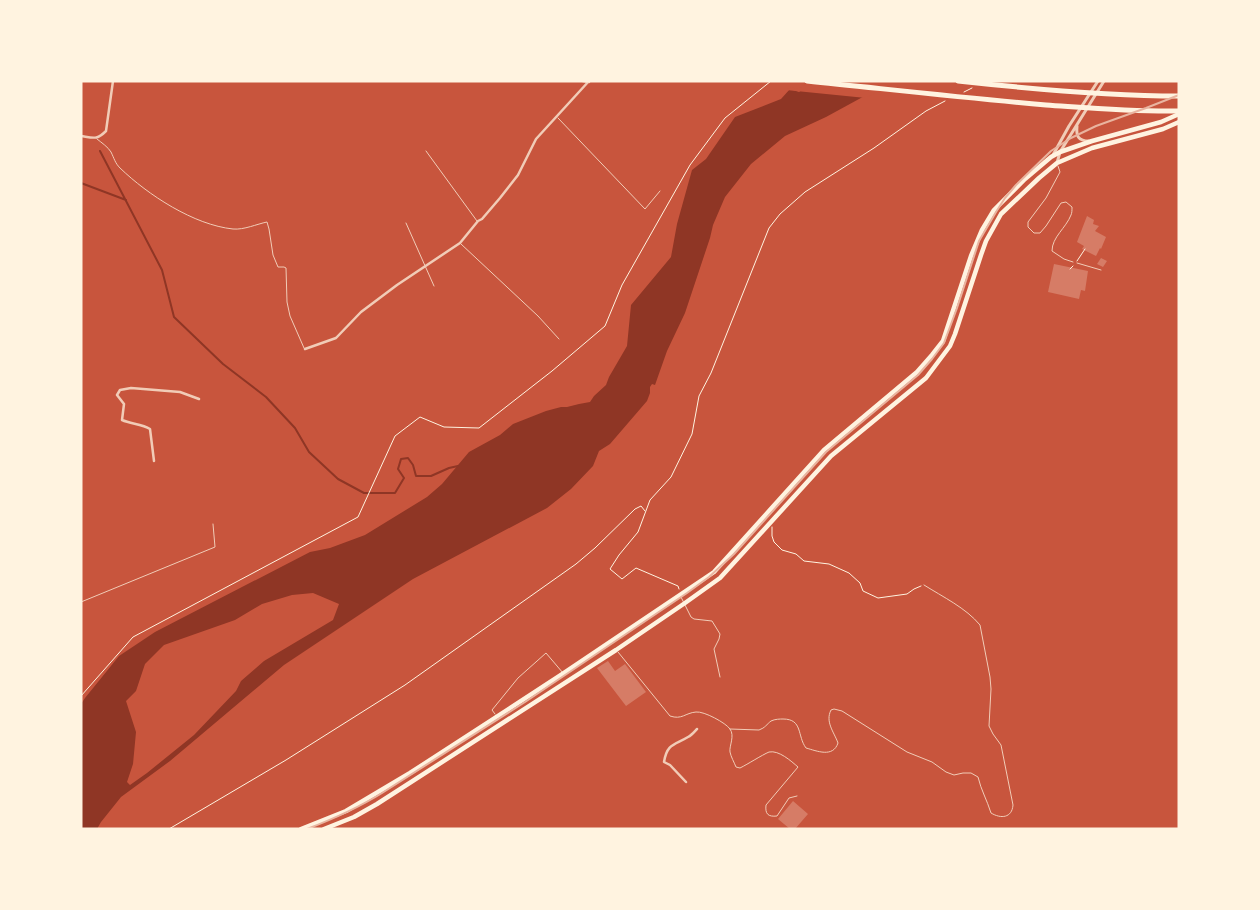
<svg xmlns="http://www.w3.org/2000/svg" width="1260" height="910" viewBox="0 0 1260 910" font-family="'DM Sans',sans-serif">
<rect width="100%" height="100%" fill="#c8553d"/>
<path fill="#8f3625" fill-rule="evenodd" d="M816,81H892L826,117L785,136L751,164L725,197L713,225L710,238L685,313L667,351L655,385L652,384L650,387V393L647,401L610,444L599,451L593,466L571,489L547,508L413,579L284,665L170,761L121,797L101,822L97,829H81V704L85,698L119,656L155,632L310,552L330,548L365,535L427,497L442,484L469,452L500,435L513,424L546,411L561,407H567L579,404L590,402L594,396L606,385L609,377L627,346L631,305L671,257L677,224L692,170L706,159L735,117L781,99L790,89L799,92ZM313,593L339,604L333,620L264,661L241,681L236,691L194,735L147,773L130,785L127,782L133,764L136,732L126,701L136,691L145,664L164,645L235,620L262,604L292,595Z"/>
<path fill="#c8553d" d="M811,81H894L893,83L866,98L786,90L790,87L798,89Z"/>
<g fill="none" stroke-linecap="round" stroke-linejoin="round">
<path stroke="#8f3625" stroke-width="2" d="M100,151L162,270L174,317L223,364L266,397L295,428L309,452L338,479L364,493H395L404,478L398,469L401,459L408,458L413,465L416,476H431L449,468L458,466
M81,183L126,200"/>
</g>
<path fill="#d67c66" d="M1087,216L1094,220L1093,224L1099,226L1095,231L1106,237L1101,249L1100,248L1096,256L1082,249L1084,246L1077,242Z
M1101,258L1107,261L1103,267L1097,264Z
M1054,264L1088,271L1085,291L1081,290L1079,299L1048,292Z
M608,661L615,671L625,664L646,692L626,706L597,668Z
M793,801L808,814L795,829H790L778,819Z"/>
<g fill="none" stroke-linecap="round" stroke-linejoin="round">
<path stroke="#fff3e0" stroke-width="1" d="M964,92L972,88
M1077,261L1085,249
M1070,269L1073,266
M772,527V536L774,542L782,550L796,554L804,561L829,564L849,573L860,583L863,591L878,598L907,594L914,589L921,586
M679,589L678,586L636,568L622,579L610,569L619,555L638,532L650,500L671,477L692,434L699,396L711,373L769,228L780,214L805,192L874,148L926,111L945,101
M81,696L133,637L358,517L395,436L420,417L444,427L479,428L552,371L605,326L622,285L690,165L725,118L771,81
M169,829L286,760L405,685L576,564L595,548L635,509L641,506L645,511"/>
<path stroke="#f1ccb7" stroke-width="1" d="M558,118L645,209L660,191
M97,139C102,143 108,147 111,152C114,158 115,163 120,168C148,195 194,225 233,229C244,230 257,224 267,222L269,229L273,255L278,267H284L286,268L287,302L290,316L304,348
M426,151L477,221
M1058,166L1060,172L1046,198L1028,222V227L1034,233H1040L1046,226L1061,203L1066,202L1072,207C1072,210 1072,213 1071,215C1066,228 1052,237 1052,251L1064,259L1073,262
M406,223L434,286
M461,244L538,316L559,339
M1077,263L1101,270
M681,597L691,617L694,619L712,621L720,634L719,639L714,649L720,677
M81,602L215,547L213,524
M618,652L670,716C682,720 685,713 696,712C704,711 726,723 730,729C735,736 729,746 730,752C731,757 734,762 736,767L740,768C748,764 762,755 769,752C779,750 791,761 798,767L766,805C765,814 768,817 777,816L789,798L797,796
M495,714L492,710L518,678L546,653L563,673
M730,729L759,730C765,728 767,724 771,721C775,719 780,719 783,719C803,719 797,736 806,748C817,751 833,758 838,743C834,732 825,722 831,710L834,709L842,711L907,752L932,762L946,772L954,775L963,773H971L978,777C981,790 987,800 991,813C1001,819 1012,818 1013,805L1001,745L993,734L989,726L991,689L990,677L980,625C966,608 943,597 924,585"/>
<path stroke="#f1ccb7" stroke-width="2.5" d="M583,81L589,82
M81,136C94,138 97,140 106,131L113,81
M305,349L336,338L361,312L397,285L460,243L478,221L482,219L500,198L518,175L536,139L589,81
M154,461L150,429C142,424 131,424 122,420L124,404L117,395L120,390L131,388L180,392L199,399
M686,782L670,765L664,762C667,743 675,745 688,737C692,735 695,731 697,729"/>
<path stroke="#f1ccb7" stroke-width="3" d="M1077,126C1076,136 1078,141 1089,141
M1053,155L1069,126L1098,81
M1057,163L1060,152L1104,81"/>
<path stroke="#fff3e0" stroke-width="4.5" d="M301,829L346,811L410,773L564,673L714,572L824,450L917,372L932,355L943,341L971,256L982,230L994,210L1025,179L1051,157L1060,152L1092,141L1161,122L1179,114
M324,829L354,817L377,804L616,650L685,603L720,578L831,456L926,378L950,346L955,334L981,255L986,241L1001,214L1039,178L1057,163L1092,148L1163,129L1179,122"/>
<path stroke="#fff3e0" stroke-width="5" d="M807,81C886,89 966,98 1046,105C1090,108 1134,112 1179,111
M958,81C1031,89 1105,96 1179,96"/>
<path stroke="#e9b49f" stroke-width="2" d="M307,829C333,819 358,808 382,793L525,702L687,593L709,577L734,554L826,452L918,375L932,359L944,343L957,308L979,241L996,212L1005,198L1016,185L1051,151L1071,138L1096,126L1146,108L1179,95"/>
</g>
<rect width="1260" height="910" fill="none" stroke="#fff3e0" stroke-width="165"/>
</svg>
